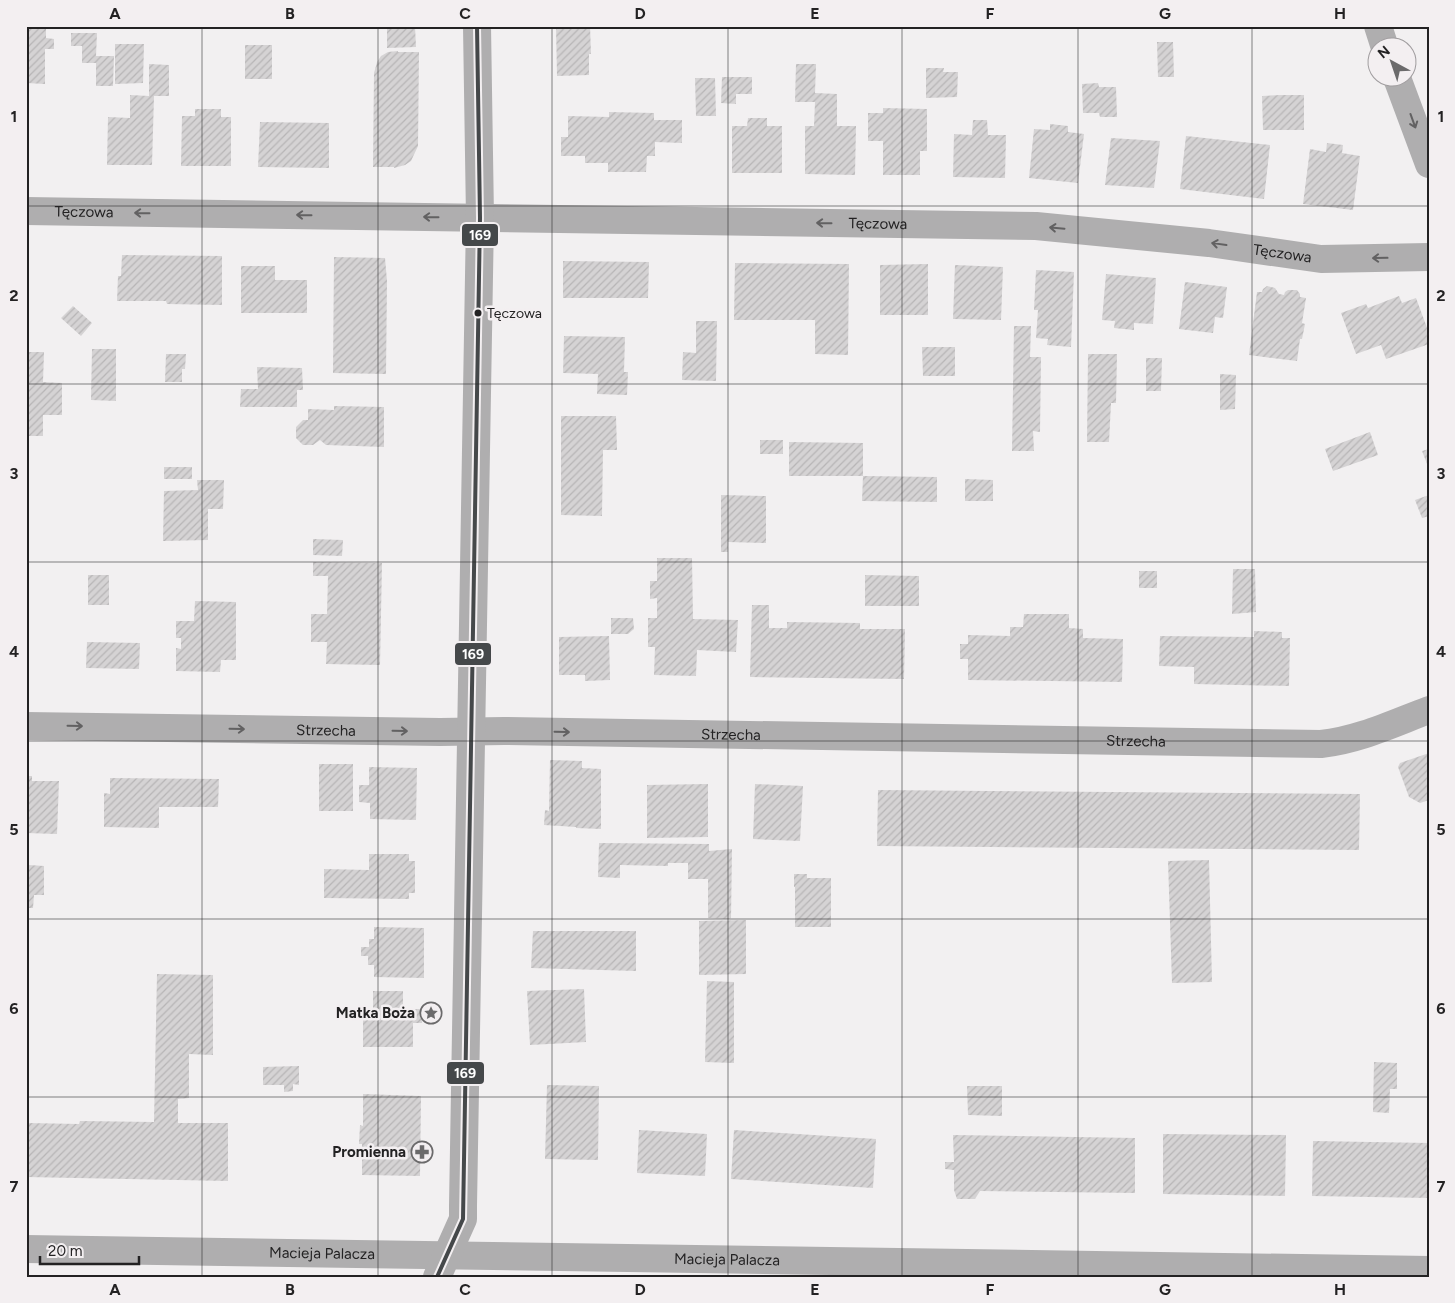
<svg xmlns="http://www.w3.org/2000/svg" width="1455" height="1303" viewBox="0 0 1455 1303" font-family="Figtree,sans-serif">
<defs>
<pattern id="building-hatch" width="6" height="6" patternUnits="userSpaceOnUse" patternTransform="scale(1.25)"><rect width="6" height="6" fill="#d5d3d4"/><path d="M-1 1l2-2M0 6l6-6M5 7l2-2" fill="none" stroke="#b7b5b6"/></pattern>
</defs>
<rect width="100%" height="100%" fill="#f2f0f1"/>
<path fill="url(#building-hatch)" d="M26,26H46V38L54,39V49H45V84L26,83Z
M387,26H415L416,47L387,48Z
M556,26H590L591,54H589V75L557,76Z
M71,33H97L96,56H114L113,86H96V63H82V46H71Z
M1157,42H1173L1174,77H1158Z
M115,44H144L143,83L115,84Z
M245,45H272V79H245Z
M398,51V52H419L418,146L411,161L405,165L394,168V167H373L374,73L376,66L377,62L381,56L388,52Z
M149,64L169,65V96H154L152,165H107L108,117L130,118V95L149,96Z
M796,64H816L815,93L837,94V126H856L855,175L805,174V126H814L815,102H795Z
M926,68H944L943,72H958L957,97L926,98Z
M722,77H752V94H736V104L721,103Z
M695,78H715L716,116H696Z
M1098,83L1099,87H1116L1117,117H1100L1099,113H1083L1082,84Z
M1281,95H1304V130H1263L1262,96Z
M883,108L927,109V151H920V175H883V141H868V113H883Z
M195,109H221V117H231V166H181L182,116H195Z
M609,112L654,113V120H682V143L655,142V156H647L646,172H608V163H585V156H561V137H568V116L609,117Z
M748,118H767V126H782V173H732V126H747Z
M973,120H987L988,135H1006L1005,178L953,177L954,134L972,135Z
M260,122L329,123V168L258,167Z
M1050,124L1068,126V132L1084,134L1078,183L1029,178L1034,129L1050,130Z
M1186,136L1270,145L1264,199L1180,189Z
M1111,138L1160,141L1154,188L1105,185Z
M1327,143L1343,145L1342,153L1360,156L1353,210L1303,204L1310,149L1326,152Z
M122,255L222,256V305L167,304L166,301H117L118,276H121Z
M334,257L385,258L387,281L386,374L333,373Z
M563,261L649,262L648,298H563Z
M735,263L849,264L848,355L815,354V320H734Z
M928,264V315H880V265Z
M955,265L1003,267L1001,320L953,319Z
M241,266H275V280H307V313H241Z
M1036,270L1074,272L1071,347L1047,345L1048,339L1036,338L1038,310H1034Z
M1106,274L1156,278L1153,324L1134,323V330L1114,328L1115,321L1102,320Z
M1185,282L1227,287L1223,318L1215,317L1213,333L1179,329Z
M1267,286L1275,288L1279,294L1284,295L1285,292L1288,290H1297L1300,294V297L1306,298L1302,323L1305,324L1302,339H1300L1297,361L1249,355L1257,292H1262L1263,289Z
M1399,296L1402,303L1416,298L1429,333V344L1386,359L1381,345L1356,354L1341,313L1366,304L1368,308Z
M73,306L92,323L81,336L61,318Z
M696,321H717L716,381L682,380L683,352L696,353Z
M1014,326H1031L1030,357H1041L1040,432L1033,431L1034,451H1012Z
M564,336L625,337L624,372H628L627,395L597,394L598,374L563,373Z
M922,347H955V376H923Z
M92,349H116V401L91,400Z
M26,352H44L43,382L62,383V415H43V436H26Z
M166,354H186L185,369H182V382H165Z
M1088,354H1117L1116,403H1111L1109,442H1087Z
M1146,358H1162L1161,391H1146Z
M257,367L302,368L303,390H297V407H240L241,389H258Z
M1220,374L1236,375L1235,409L1220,410Z
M334,406L384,407V447L326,445L320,440L313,445H303L296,438V427L303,420H308V409L334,410Z
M561,416H616L617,450H603L602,516L561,515Z
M1370,432L1378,455L1333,471L1325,449Z
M760,440H783V454H760Z
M789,442L863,443V476H789Z
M1429,449V469L1422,451Z
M164,467H192V479H164Z
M863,476L937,477V502L862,501Z
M965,479L993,480V501H965Z
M197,480H224L223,509H208V540L163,541L164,491L198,490Z
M721,495L766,496V543L728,542V552H721Z
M1429,495V516L1422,518L1415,500Z
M313,539L343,540L342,556L313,555Z
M657,558H692L693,619L738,620L736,652L697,650L696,676L654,675L655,647H648V618H657V598L650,599V581H657Z
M313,562L382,563L380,665L326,664L327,642H311V614H327L328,576H313Z
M1233,569H1255L1256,612L1232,614Z
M1139,571H1157V588H1139Z
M88,575H109V605H88Z
M865,575L919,576V606H865Z
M195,601L236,602V660H221L220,672L176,671V648L181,649V638H176V621H194Z
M752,605H769V628H787V622L860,623V629H905L904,679L750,677Z
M1024,614H1069V628L1083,629V638L1123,639L1122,682L968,680V659H960V644H968V635L1010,636V627H1023Z
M611,618H633L634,629L628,634H611Z
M1254,631L1282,632V638H1290L1289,686L1194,684V667L1159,666L1160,636L1254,637Z
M609,636L610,680L585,681V675H559V637Z
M87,642L140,643L139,669L86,668Z
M1429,753V800L1420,803L1409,797L1398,767L1400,763Z
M550,760L582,761V768L601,769V829L576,828V827L544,825L545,810L549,811Z
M319,764H353V811H319Z
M369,767L417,768L416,820L370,819V803L359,802V785H369Z
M26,776H32V781H59L57,834L26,833Z
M110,778L219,779L218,807H159V828L104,827V793L110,794Z
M708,784V837L647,838V785Z
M755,784L803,786L800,841L753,839Z
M878,790L1360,794L1359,850L877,846Z
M599,843L709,844V851L732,849L731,918L728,919L708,918V879H688V863H668V866L620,865V878L598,877Z
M369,854H409V861H415V893H409V899L324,898V869L369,870Z
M1209,860L1212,982L1172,983L1168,861Z
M29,865L44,866V895H34L33,908H26V870H29Z
M794,874H807V878H831V927H795V887H794Z
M746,920V974L699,975V921Z
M374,927L424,928V978L374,977V965H368V956H361V947H369V939H374Z
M533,931H636V971L531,968Z
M157,974L213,975V1055L189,1054V1098L178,1099V1123H228V1181L26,1177V1123L79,1124L80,1121L154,1122Z
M707,981L734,982V1063L705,1062Z
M584,989L586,1042L530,1045L527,991Z
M373,991H403V1009H422V1023H413V1047H363V1017H373Z
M1374,1062L1397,1063V1089H1390L1389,1113L1373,1112Z
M299,1066V1085L293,1084V1091L284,1092V1085H263V1067Z
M547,1085L599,1086L598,1160L545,1159Z
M967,1086H1002V1116L968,1115Z
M363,1094L421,1096L420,1176L362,1175V1144H359L360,1125L363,1126Z
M639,1130L707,1134L705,1176L637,1173Z
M734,1130L876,1139L873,1188L731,1179Z
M1163,1134L1286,1135L1285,1196L1163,1194Z
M953,1135L1135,1138V1193L980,1191L975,1199H957L954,1190V1170L945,1169V1162H954Z
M1313,1141L1429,1143V1198L1312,1196Z"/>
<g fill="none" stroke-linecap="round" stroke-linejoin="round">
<g stroke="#afaeaf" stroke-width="28">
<path d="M1378,26L1385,48"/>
<path d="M1397,78L1429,164"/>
<path id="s1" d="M26,211L1036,226L1209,243L1321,259L1429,257"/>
<path id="s2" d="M26,726L440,732L504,731L1321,744C1359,740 1394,723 1429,710"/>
<path id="s3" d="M26,1249L1429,1270"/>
<path d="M437,1277L463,1219V1206L480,218L477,26"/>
</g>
<g stroke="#f3eff1" stroke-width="8">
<path id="bus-1" d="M437,1277L463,1219L480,218L477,26"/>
</g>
<use href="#bus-1" stroke="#45484a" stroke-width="4"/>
</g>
<defs><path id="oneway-shaft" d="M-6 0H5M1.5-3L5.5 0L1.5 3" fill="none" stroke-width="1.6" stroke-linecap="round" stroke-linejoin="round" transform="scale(1.25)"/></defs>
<g stroke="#626162">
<use href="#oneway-shaft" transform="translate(1413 121) rotate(70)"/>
<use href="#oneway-shaft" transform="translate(142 213) rotate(-179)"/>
<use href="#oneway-shaft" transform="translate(304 215) rotate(-179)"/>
<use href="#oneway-shaft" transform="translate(431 217) rotate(-179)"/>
<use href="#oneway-shaft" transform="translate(824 223) rotate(-179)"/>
<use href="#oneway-shaft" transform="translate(1057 228) rotate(-175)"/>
<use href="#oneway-shaft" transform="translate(1219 244) rotate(-172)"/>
<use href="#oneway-shaft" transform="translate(1380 258) rotate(179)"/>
<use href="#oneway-shaft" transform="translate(75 726) rotate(1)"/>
<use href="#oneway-shaft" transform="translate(237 729) rotate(1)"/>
<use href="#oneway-shaft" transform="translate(400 731) rotate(1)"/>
<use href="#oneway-shaft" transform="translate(562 732) rotate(1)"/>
</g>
<path fill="none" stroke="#232223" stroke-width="1" stroke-opacity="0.55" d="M202,26V1277M378,26V1277M552,26V1277M728,26V1277M902,26V1277M1078,26V1277M1252,26V1277M26,206H1429M26,384H1429M26,562H1429M26,741H1429M26,919H1429M26,1097H1429"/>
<defs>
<g id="sight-ring" transform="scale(1.125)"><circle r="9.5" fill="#f3eff1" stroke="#6b6a6b" stroke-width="1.5"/><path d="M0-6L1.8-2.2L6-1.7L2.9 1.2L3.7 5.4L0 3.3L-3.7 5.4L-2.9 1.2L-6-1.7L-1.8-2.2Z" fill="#6b6a6b"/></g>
<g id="pharmacy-ring" transform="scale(1.125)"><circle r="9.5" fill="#f3eff1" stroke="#6b6a6b" stroke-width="1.5"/><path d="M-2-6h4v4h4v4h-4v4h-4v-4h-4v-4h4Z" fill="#6b6a6b"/></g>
</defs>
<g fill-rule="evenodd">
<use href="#sight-ring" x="431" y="1013"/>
<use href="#pharmacy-ring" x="422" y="1152"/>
</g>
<circle fill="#232223" stroke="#f3eff1" stroke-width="2" cx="478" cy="313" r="4.5"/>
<g text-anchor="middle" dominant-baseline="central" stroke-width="5" stroke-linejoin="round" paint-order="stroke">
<g font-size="14" fill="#232223" stroke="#f3eff1" text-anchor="start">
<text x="487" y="313">Tęczowa</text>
</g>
<g font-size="15" fill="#232223" stroke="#f3eff1">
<text stroke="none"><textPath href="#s1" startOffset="58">Tęczowa</textPath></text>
<text stroke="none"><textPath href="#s1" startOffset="852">Tęczowa</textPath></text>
<text stroke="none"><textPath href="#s1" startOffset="1258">Tęczowa</textPath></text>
<text stroke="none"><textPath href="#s2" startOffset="300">Strzecha</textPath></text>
<text stroke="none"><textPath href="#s2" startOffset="705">Strzecha</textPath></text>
<text stroke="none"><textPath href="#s2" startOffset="1110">Strzecha</textPath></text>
<text stroke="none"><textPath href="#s3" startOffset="296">Macieja Palacza</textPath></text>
<text stroke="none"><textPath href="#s3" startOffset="701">Macieja Palacza</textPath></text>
</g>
<g font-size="15" font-weight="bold" fill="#232223" stroke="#f3eff1" text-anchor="end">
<text x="415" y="1013">Matka Boża</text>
<text x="406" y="1152">Promienna</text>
</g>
</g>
<g stroke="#f3eff1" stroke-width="2">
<rect x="461" y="223" width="38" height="24" rx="5" fill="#45484a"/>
<rect x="454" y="642" width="38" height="24" rx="5" fill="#45484a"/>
<rect x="446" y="1061" width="39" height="24" rx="5" fill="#45484a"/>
</g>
<g font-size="14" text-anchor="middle" font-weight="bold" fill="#fff">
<text x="480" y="240">169</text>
<text x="473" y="659">169</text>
<text x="465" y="1078">169</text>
</g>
<rect width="1455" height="1303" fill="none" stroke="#f3eff1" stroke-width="55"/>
<g transform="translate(1392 62) rotate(320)"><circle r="24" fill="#f3eff1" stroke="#a09d9f"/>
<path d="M0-4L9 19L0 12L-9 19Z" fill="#6b6a6b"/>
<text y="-8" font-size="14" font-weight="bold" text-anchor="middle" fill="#232223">N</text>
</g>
<path d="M40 1256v8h99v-8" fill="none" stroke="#232223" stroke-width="2.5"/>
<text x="48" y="1256" font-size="15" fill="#232223" stroke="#f3eff1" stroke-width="4" paint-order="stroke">20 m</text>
<rect x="28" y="28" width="1400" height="1248" fill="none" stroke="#232223" stroke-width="2"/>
<g font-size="16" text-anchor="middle" font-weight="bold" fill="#232223">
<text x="115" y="19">A</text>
<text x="290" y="19">B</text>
<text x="465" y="19">C</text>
<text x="640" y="19">D</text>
<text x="815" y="19">E</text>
<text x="990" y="19">F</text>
<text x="1165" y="19">G</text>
<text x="1340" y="19">H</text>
<text x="14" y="122">1</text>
<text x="1441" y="122">1</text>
<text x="14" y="301">2</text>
<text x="1441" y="301">2</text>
<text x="14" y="479">3</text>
<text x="1441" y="479">3</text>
<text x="14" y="657">4</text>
<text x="1441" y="657">4</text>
<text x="14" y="835">5</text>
<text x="1441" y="835">5</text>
<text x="14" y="1014">6</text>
<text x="1441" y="1014">6</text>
<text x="14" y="1192">7</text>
<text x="1441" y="1192">7</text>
<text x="115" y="1295">A</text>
<text x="290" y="1295">B</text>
<text x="465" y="1295">C</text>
<text x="640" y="1295">D</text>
<text x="815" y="1295">E</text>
<text x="990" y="1295">F</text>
<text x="1165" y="1295">G</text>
<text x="1340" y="1295">H</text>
</g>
</svg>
